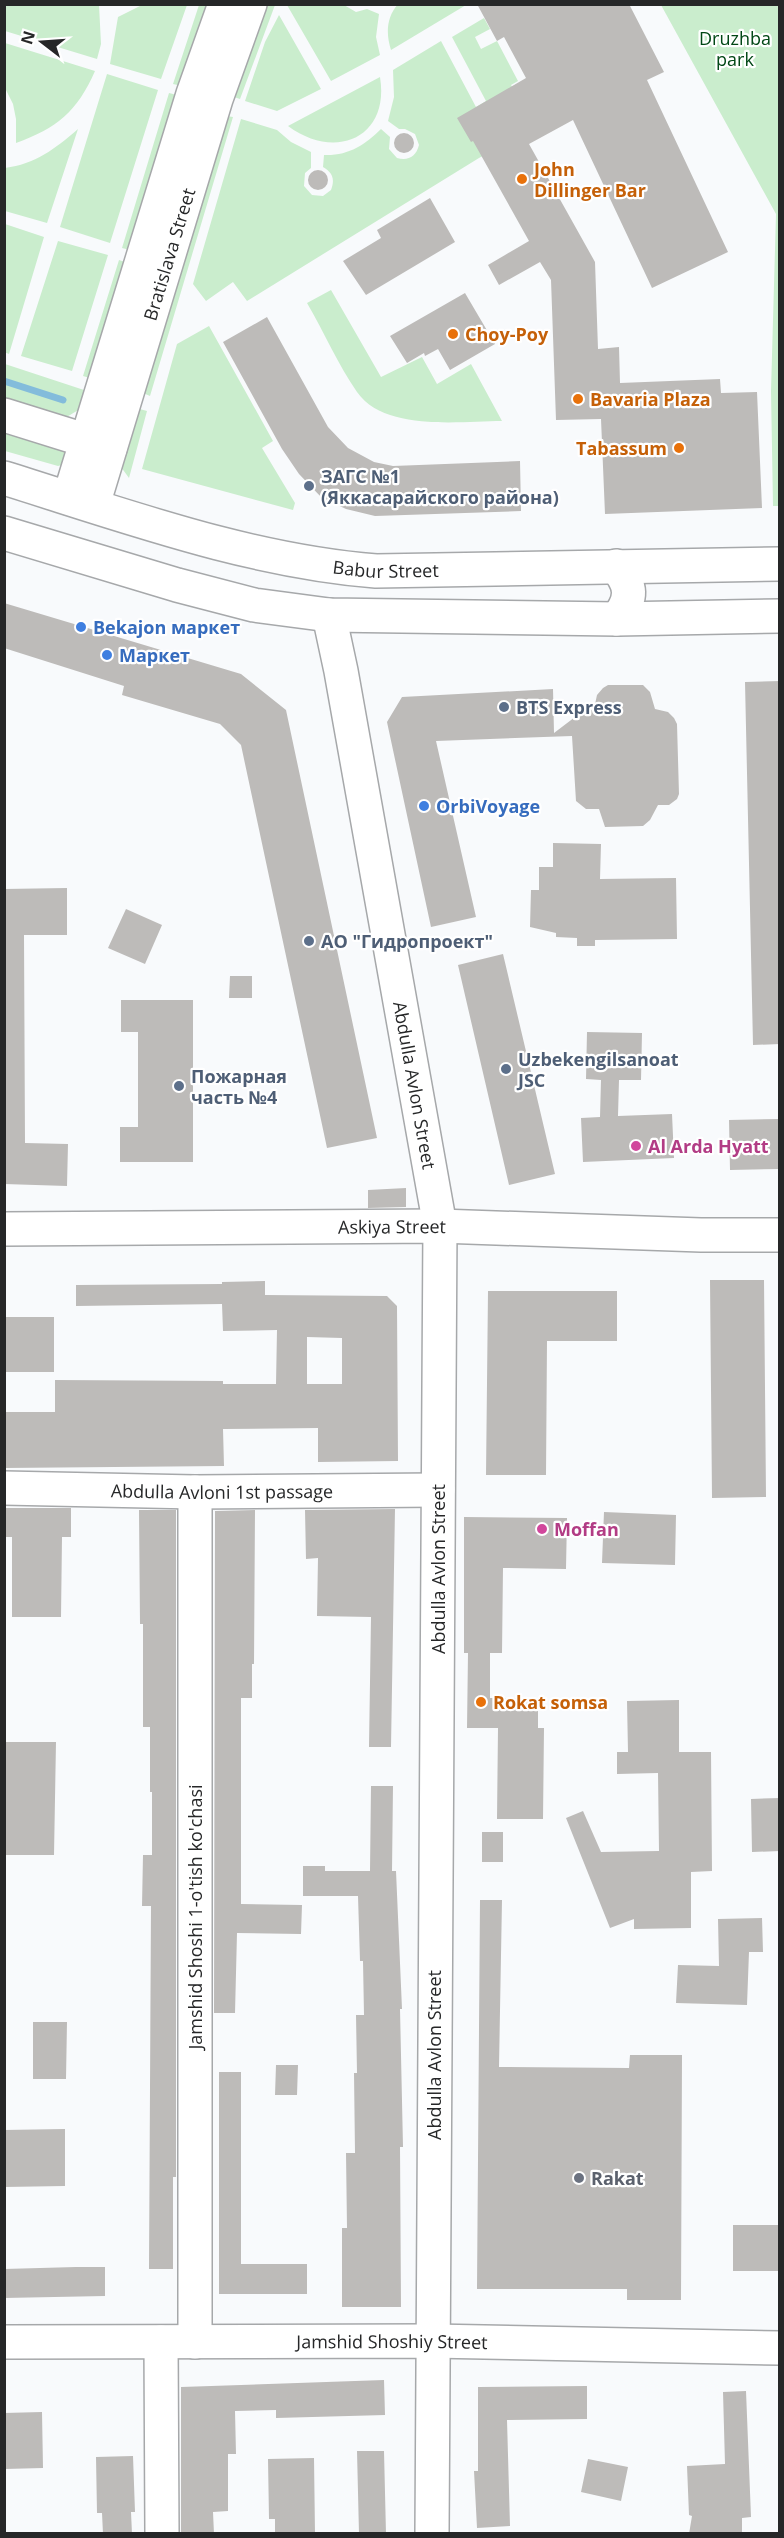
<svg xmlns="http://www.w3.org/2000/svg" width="784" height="2538" viewBox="0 0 784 2538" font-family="'Open Sans',sans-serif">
<rect width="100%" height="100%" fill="#f8fafc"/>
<path fill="#caedcd" d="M398,4H466V5L391,50C386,34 386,18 398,4Z
M99,5L101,44L97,59L5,31L6,5Z
M142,5H187L161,79L110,64L118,17Z
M199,5H209L182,86L173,84Z
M266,5H275L240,99L231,96Z
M287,5H344L356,12L367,9L379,14L376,37L380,55L331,81Z
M661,5H779V506H773L771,391L776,214Z
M279,15L321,89L277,111L245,101L265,42Z
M484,18L490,29L475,37L481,49L497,41L518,81L511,85L536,127L479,158L247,301L233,282L206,301L193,284L241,119L277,130L291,142L311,152V168L305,173L304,186L312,195L323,196L331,190C335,179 333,173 323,167L324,155C348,156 365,145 381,129L390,137L389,149L397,158C408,161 416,157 419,145L415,134L405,129H399L388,121L394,97L393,70L441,41L476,107L486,101L452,37Z
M5,43L95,71C77,112 57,128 16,143V119L13,104L5,88Z
M107,74L158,90L110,243L60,227Z
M380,77C390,138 335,161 288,126Z
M169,93L177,95L130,250L122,248Z
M226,116L233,117L150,396L143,393Z
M78,129L47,223L5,211V168C35,164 55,149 78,129Z
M5,224L44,237L9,354L4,352Z
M58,241L108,255L72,371L21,356Z
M119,260L128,263L93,379L83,376Z
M331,290L381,377L422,357L437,384L471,364L502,421C460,421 385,432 357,392C338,365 324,332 307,303Z
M209,326L273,441L262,448L295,503L293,510L142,469L177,344Z
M5,364L87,391L80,409L65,418L5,399Z
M136,408L147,411L129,478L121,467Z
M4,430L69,450L62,465L58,466L5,451Z"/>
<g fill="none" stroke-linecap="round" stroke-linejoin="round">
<path stroke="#83bcdb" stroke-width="7" d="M4,381L63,400"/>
</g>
<path fill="#bdbbb9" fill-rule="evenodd" d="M477,4H629L664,72L647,80L728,252L652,288L573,120L529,144L595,262L598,349L619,347L620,383L720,379L721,393L757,392L762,508L605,514L601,419L556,420L551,280L540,262L499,285L488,265L529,241L473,141L471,142L457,118L526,78L504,37L497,41Z
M394 143a10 10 0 1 1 20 0a10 10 0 1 1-20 0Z
M308 180a10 10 0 1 1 20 0a10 10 0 1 1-20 0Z
M430,198L455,242L366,295L343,261L381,238L377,230Z
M465,293L495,344L450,370L438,349L425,356L424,353L407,363L390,336Z
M267,317L328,427L348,448L374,462L393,466L520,461L521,511L375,516L346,509L321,497L299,474L282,449L223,342Z
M4,603L241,674L286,710L377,1138L327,1148L241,745L220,724L122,695L124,686L4,648Z
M780,681V1044L753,1045L745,682Z
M608,685H643L650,692L655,709L668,712L674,718L677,724L679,794L677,799L669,805H658L650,820L643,826L605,827L599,809H586L576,801L572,736L436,741L476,917L431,927L387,722L402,697L553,689L554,733L579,714L594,709L597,695L603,688Z
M553,843L601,844L600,879L676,878L677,939L595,940V946H577V938L556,937V933L530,927L531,890H539V867H553Z
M67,888V935H24L25,1143L68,1144L67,1186L4,1184V889Z
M126,909L162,925L145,964L108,948Z
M503,954L555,1174L509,1185L458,965Z
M230,976H252V998H229Z
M121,1000H193V1162H120V1127H138V1032H121Z
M587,1032L642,1033L641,1080H619L618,1116L672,1114L674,1158L583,1162L581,1118L600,1117L601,1080L586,1079Z
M780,1119V1169L730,1170L729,1120Z
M406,1188V1207L368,1208V1190Z
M710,1280H764L766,1497L712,1498Z
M265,1281V1295L387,1296L397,1306L398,1461L318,1462V1428L223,1429L224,1466L4,1468V1412H55V1380L223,1381V1384H276L277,1330L223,1331L222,1304L76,1306V1285L222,1284V1282ZM307,1337L342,1338V1384H307Z
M488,1291H617V1341H547L546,1475H486Z
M4,1317H54V1372H4Z
M4,1508H71V1537H62L61,1617H12V1537H4Z
M395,1509L391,1747H369L371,1617L317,1616L318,1558L306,1559L305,1510Z
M139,1510H176V2177H173V2269H149L151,1906H142L143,1855H152V1792H150V1727H143V1624H140Z
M255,1510L254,1664H252V1698H241V1904L302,1905L301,1934L237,1933L235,2013H214L215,1511Z
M604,1512L676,1515L675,1565L602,1563Z
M464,1517L567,1518L566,1569L503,1568L502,1653H490V1698H538V1728H544L543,1819H497L498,1728H467L468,1653H464Z
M679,1700V1752H711L712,1871L691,1872V1928L634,1929V1919L610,1928L566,1818L583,1811L601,1852L659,1851L658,1773L617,1774V1752H628L627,1701Z
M6,1742H56L54,1855H5Z
M371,1786H393L392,1871H396L402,2009H400L403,2147H400L401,2307H342V2228H347L346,2153H355L354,2073H357L356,2015H364L363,1961H360L358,1896H303V1866H325V1871H370Z
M780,1798V1851L752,1852L751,1799Z
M482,1832H503V1862H482Z
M480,1900H502L499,2067L629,2068L630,2055H682L681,2300H627V2289H477Z
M762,1918L763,1952H749L747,2005L676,2003L678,1965L719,1966L718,1919Z
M33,2022H67L66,2079H33Z
M276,2065H298L297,2095H275Z
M219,2072H241V2264H307V2294H219Z
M65,2129V2186L4,2187V2130Z
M733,2225H780V2271H733Z
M76,2267H105V2296L4,2298V2269Z
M384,2380L385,2415L276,2418V2410L235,2411L236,2454H228V2511L213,2512L214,2534H181V2387Z
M587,2386V2419L507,2420L510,2526L477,2528L474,2471H478V2387Z
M746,2391L751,2517L742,2518V2534H689L692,2516L689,2515L687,2466L725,2464L723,2392Z
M42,2412L43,2468L5,2469L4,2413Z
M357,2451H384L386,2534H359Z
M133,2456L135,2512H131L132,2534H103L102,2513H97L96,2457Z
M314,2458L315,2534H275V2519H269L268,2459Z
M588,2459L628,2467L621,2501L581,2492Z"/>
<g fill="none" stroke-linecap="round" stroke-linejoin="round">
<g stroke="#a6a8aa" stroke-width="36">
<g id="minor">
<path d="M4,415L110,448"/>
<path id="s1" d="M329,615L341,671L440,1226L432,2534"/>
<path id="s2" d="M4,1229L440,1226L701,1235H780"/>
<path id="s3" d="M4,1488L195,1492L438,1490"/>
<path id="s4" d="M4,2342L432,2341L780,2348"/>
<path d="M161,2342L162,2534"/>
<path d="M195,2342V1492"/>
</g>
</g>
<g stroke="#a6a8aa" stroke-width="36">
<g id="major">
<path id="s5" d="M4,478C126,516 249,561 376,571L780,564"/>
<path d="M69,498L193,94L225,4"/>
<path id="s6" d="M93,505L216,99L250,4"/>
<path d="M4,533L177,585L254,605L329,615L617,619L780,616"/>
<path d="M616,566C632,586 633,598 617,619"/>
</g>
</g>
<use href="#minor" stroke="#fff" stroke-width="33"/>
<use href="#major" stroke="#fff" stroke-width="33"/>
</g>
<g fill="#e8710a" stroke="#fff" stroke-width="2">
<circle cx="522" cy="179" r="6"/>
<circle cx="453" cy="334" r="6"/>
<circle cx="578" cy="399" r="6"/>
<circle cx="679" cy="448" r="6"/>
<circle cx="481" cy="1702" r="6"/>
</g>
<g fill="#5c6f8a" stroke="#fff" stroke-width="2">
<circle cx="309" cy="486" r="6"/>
<circle cx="504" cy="707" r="6"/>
<circle cx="309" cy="941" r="6"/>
<circle cx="506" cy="1069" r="6"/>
<circle cx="179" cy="1086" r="6"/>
</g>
<g fill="#3f7fe0" stroke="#fff" stroke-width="2">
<circle cx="81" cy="627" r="6"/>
<circle cx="107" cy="655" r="6"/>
<circle cx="424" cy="806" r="6"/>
</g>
<g fill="#d1479c" stroke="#fff" stroke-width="2">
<circle cx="636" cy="1146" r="6"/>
<circle cx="542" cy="1529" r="6"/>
</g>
<circle fill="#6b7280" stroke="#fff" stroke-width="2" cx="579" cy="2178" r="6"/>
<g text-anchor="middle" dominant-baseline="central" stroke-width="4.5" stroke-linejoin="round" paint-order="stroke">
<g font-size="18" fill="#004715" stroke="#fff">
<text x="735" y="38">Druzhba<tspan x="735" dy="21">park</tspan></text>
</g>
<g font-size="18" font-weight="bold" fill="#c56008" stroke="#fff" text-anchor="start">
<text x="534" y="169">John<tspan x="534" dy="21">Dillinger Bar</tspan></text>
<text x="465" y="334">Choy-Poy</text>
<text x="590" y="399">Bavaria Plaza</text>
<text x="667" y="448" text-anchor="end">Tabassum</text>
<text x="493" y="1702">Rokat somsa</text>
</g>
<g font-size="18" fill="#262728" stroke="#fff">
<text stroke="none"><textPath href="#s6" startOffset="262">Bratislava Street</textPath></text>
<text stroke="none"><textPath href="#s5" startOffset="394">Babur Street</textPath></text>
<text stroke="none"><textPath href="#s1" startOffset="478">Abdulla Avlon Street</textPath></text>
<text stroke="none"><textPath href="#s2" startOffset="388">Askiya Street</textPath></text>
<text stroke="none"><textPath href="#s3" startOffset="218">Abdulla Avloni 1st passage</textPath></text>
<text transform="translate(438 1569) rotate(-90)">Abdulla Avlon Street</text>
<text transform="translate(195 1917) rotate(-90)">Jamshid Shoshi 1-o'tish ko'chasi</text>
<text transform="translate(434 2055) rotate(-90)">Abdulla Avlon Street</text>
<text stroke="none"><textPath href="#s4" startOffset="388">Jamshid Shoshiy Street</textPath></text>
</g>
<g font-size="18" font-weight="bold" fill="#4e5e75" stroke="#fff" text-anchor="start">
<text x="321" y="476">ЗАГС №1<tspan x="321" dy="21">(Яккасарайского района)</tspan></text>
<text x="516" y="707">BTS Express</text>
<text x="321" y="941">АО "Гидропроект"</text>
<text x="518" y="1059">Uzbekengilsanoat<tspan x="518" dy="21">JSC</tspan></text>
<text x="191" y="1076">Пожарная<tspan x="191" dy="21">часть №4</tspan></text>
</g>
<g font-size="18" font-weight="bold" fill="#366cbe" stroke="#fff" text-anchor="start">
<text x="93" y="627">Bekajon маркет</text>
<text x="119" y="655">Маркет</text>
<text x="436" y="806">OrbiVoyage</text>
</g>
<g font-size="18" font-weight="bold" fill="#b23c85" stroke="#fff" text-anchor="start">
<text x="648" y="1146">Al Arda Hyatt</text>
<text x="554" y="1529">Moffan</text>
</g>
<g font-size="18" font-weight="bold" fill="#5b616d" stroke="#fff" text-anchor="start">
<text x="591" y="2178">Rakat</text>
</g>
</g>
<rect width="784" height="2538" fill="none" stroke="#262728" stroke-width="12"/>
<g transform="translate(42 42) rotate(287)" stroke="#ffffff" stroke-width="4.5" paint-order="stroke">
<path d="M0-4.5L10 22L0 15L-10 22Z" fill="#262728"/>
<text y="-9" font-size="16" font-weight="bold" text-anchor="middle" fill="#262728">N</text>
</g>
</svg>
